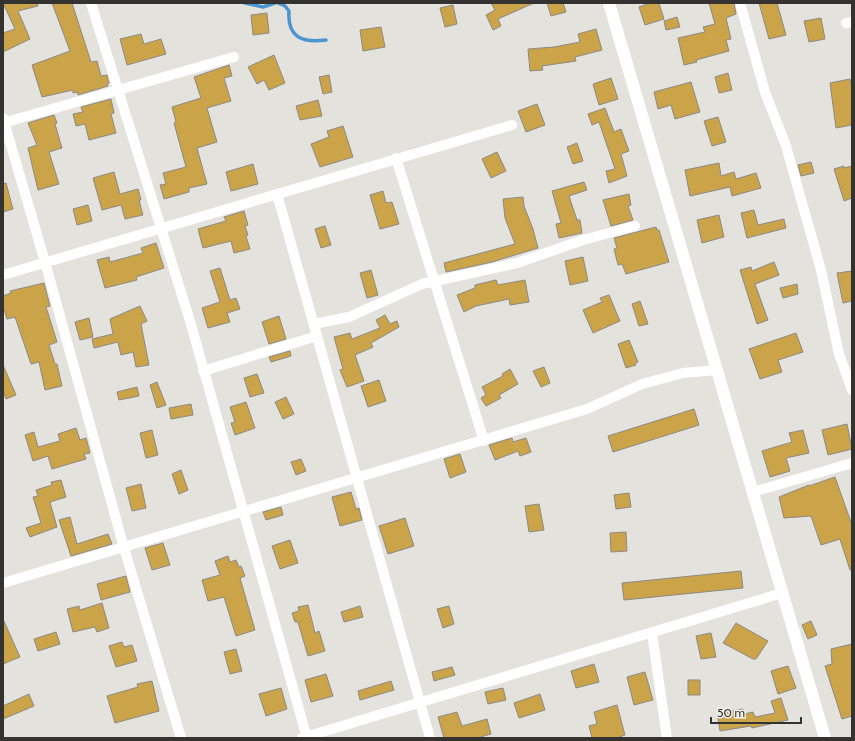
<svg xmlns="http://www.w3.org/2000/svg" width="855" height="741" viewBox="0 0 855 741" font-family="Cabin,sans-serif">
<rect width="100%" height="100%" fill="#e4e2dd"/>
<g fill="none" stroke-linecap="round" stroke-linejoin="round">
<path stroke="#4b96d2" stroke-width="3.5" d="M245,3L263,7L275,3
M278,3L285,6L289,11C287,38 303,43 326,40"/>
</g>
<path fill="#cba349" stroke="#8c8985" d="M3,3H37L38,6L18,11L30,39L3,52V33L15,29Z
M52,3H72L91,62L97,61L101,76L107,75L109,83L107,84L108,86L78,95V92L73,93V90L42,97L32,65L70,51Z
M491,3H534L498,19L501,26L493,30L486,15L495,10Z
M547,3H563L566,12L551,16Z
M650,3H659L664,19L645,25L639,7Z
M709,3H734L736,14L726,18L731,39L726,40L729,51L696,60L697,62L684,65L678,38L705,32L703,27L715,24Z
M759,3H777L786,35L769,39Z
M453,5L457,24L445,27L440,8Z
M267,13L269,33L253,35L251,15Z
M677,17L680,27L666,30L664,21Z
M821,18L825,39L809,42L804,21Z
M381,27L385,47L363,51L360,30Z
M596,29L602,50L575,57L576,61L542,66L543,70L530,71L528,49L554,47L580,42L578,34Z
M141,34L144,44L161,39L166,54L127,65L120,39Z
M274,55L285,83L269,90L264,80L257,84L248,67Z
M229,65L232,76L224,78L231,101L207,108L217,142L197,148L207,184L189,188V192L164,199L160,185L166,184L163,173L186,167L174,123L176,122L172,107L201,98L194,77Z
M728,73L732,90L719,93L715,77Z
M329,75L332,92L323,94L319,77Z
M611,78L618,99L599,105L593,84Z
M850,79L852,88V125L836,128L830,83Z
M691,82L700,112L675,119L671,105L658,109L654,92Z
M111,99L114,113L111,114L116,133L89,140L85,124L76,126L73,114L83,112L81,107Z
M318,100L322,116L300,120L296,106Z
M537,104L545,125L526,132L518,111Z
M605,108L614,132L621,129L629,151L621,154L627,176L609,183L606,171L615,169L599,122L592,125L588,114Z
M54,115L57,123L55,124L62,148L49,152L59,184L38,190L28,148L37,145L28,123Z
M718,117L726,142L712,146L704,121Z
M343,126L353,157L320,167L311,144L329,137L327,131Z
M577,143L583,161L573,164L567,147Z
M497,152L506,171L491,178L482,159Z
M811,162L814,173L801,176L798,165Z
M719,163L721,176L734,172L736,179L756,173L761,188L732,196L730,187L690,196L685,170Z
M253,164L258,184L231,191L226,172Z
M844,166V168L852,166V198L844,201L834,169Z
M114,172L120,194L138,189L141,200H139L143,215L125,219L121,205L102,210L93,178Z
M584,182L587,190L569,196L577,220H580L582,233L559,238L556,224L561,223L552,191Z
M6,183L13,209L3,212V184Z
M383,191L386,203L392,202L399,224L380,229L370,195Z
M629,194L631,205L628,206L633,220L611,226L603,200Z
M523,197L524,206L533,229L538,248L492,262L446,272L444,263L515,244L505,218L503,199Z
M88,205L92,221L77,225L73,209Z
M754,210L758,225L784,219L786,228L747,238L741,213Z
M244,211L248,225L245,226L248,235L246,236L250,249L234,253L231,241L203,248L198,229L226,221L224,217Z
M719,215L724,237L702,243L697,220Z
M325,226L331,245L321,248L315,229Z
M656,227L657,230H659L669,262L626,274L622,264L618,265L614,249L617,248L614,238Z
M156,243L164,268L136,277L137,280L105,288L97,260L109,257L110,262L143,253L141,248Z
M583,257L588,281L570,285L565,261Z
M774,262L779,275L755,284L768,320L757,324L740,270L751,267L752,271Z
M220,268L230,300L236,298L240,309L227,313L230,322L208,328L202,308L220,302L210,271Z
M371,270L378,295L367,298L360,273Z
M852,271V301L843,303L837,273Z
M496,280L498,285L525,280L529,302L510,305L509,299L476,306L464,312L457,295L475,288V285Z
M44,283L50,306L46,307L57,342L49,345L55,364H57L62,386L45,390L39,362L31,364L15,317L7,319L3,306V296L11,293L10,291Z
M797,284L798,294L783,298L780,288Z
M609,295L620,321L593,333L583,310L602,302L600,298Z
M640,301L648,324L639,326L632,304Z
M140,306L147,321L141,324L149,365L136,367L133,352L121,355L118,342L94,348L92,339L113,334L110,319Z
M385,315L390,324L397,321L399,327L371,343L373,347L355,355L364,381L347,387L340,370L343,369L334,337L350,333L352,339L380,328L376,320Z
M279,316L286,339L269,344L262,322Z
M89,318L93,337L80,340L75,322Z
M796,333L803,352L778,360L782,372L760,379L749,349Z
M629,340L638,362L635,363L636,365L626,368L618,344Z
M290,351L291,356L271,362L269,357Z
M3,365L16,395L6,399L3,391Z
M544,367L550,383L541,387L533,371Z
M510,369L518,384L499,395L501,398L486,406L481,398L486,395L482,387L503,376L502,374Z
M257,374L264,393L250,397L244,378Z
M379,380L386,401L368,407L361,386Z
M157,382L166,405L157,408L150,385Z
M137,387L139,396L119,400L117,392Z
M286,397L294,414L283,419L275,402Z
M246,402L255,428L235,435L231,423L235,422L230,407Z
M191,404L193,415L171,419L169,408Z
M694,409L699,425L613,452L608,436Z
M847,424L852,449L828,455L822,430Z
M76,428L80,440L86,438L90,453L84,454L86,459L52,469L48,456L33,461L25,435L34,432L38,447L60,441L58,434Z
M152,430L158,455L146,458L140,433Z
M803,430L809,453L786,458L790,471L770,477L762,451L792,442L789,433Z
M512,438L513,442L526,438L531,452L520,456L518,451L495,460L489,445Z
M460,454L466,472L450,478L444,459Z
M301,459L306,471L296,475L291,462Z
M181,470L188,490L179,494L172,474Z
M835,477L852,525V570H850L840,539L821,545L811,516L784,518L779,497L809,485V486Z
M61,480L66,497L50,502L57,527L30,537L26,528L41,523L33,497L38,496L36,490L52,485L51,482Z
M141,484L146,508L132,511L126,488Z
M351,492L356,509L359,508L362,520L340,526L332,497Z
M629,493L631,507L616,509L614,495Z
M539,504L544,530L529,532L525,506Z
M281,507L283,515L266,520L263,512Z
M70,517L77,544L108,534L112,544L71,556L59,520Z
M405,518L414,546L388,554L379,526Z
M626,532L627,551L611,552L610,533Z
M290,540L298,563L280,569L272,546Z
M163,543L170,565L152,570L145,548Z
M228,556L230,562L236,560L239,567L241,566L245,576L240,578L255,630L236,636L224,597L208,601L202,580L220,575L215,561Z
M741,571L743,588L624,600L622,583Z
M126,576L130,592L101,600L97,584Z
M102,603L109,628L97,632L95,627L73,632L67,609L79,606L80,610Z
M308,605L315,633L319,631L325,651L308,656L298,622H295L292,613L299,611L298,607Z
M360,606L363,617L344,622L341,612Z
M449,606L454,624L443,628L437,609Z
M3,619L20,657L3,664Z
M811,621L817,635L808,639L802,625Z
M736,623L768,641L756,659H753L723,643Z
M56,632L60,644L38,651L34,639Z
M711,633L716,657L701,659L696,636Z
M122,642L124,647L132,645L137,661L116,667L109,646Z
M852,644V716L842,719L825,666L832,664L831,649Z
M236,649L242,671L230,674L224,652Z
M594,664L599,682L576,688L571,671Z
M788,666L796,688L778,694L771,671Z
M452,667L455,675L434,681L432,672Z
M645,672L653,700L634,705L627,677Z
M326,674L333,696L311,702L305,680Z
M688,680H700V695H688Z
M152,681L159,711L115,723L107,696L138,687L137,684Z
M391,681L394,690L360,700L358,691Z
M281,688L287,709L266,716L259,694Z
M503,688L506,700L488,704L485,692Z
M29,694L34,706L3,719V706Z
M540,694L545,710L519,718L514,703Z
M781,698L788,720L752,728L751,726L720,731L717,713L743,709L744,714L753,712L755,717L775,713L771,701Z
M617,705L625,735L616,738H592L589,726L597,724L594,712Z
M457,712L462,726L487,719L491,734L477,738H444L438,717Z"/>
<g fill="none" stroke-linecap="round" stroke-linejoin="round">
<path stroke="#fff" stroke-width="10" d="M91,3L190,321L307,738
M740,3L765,92L786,146L821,270L839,354L852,390
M846,23L852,22
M3,118L45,262L124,548L181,738
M3,123L234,57
M396,158L484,441
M277,194L430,738
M3,275L512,125
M314,324L349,317L422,284L517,263L583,240L635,226
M203,371L317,336
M753,492L852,463
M3,583L587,409L642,384L683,373L717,370
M652,633L667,738
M302,738L782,593"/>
<path stroke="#fff" stroke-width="12" d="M609,3L825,738"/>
</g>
<rect width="855" height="741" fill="none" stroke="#343331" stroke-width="8"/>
<path d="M711 717v6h90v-6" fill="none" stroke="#343331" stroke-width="2"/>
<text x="717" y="717" font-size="12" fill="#343331" stroke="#f1efea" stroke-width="3" paint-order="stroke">50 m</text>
</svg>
